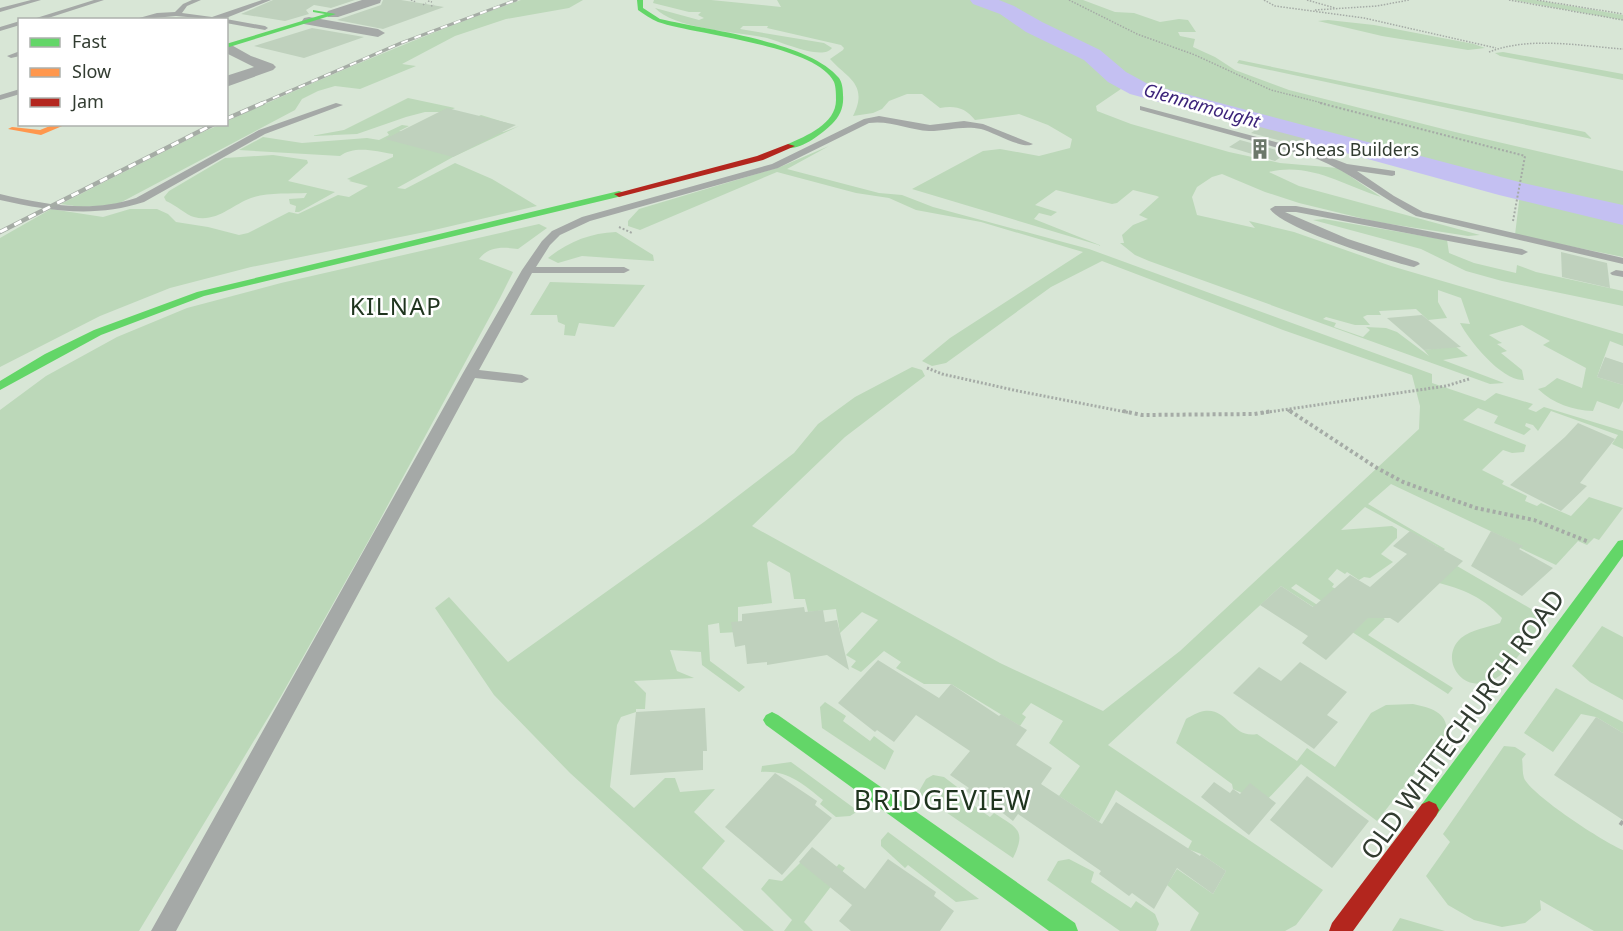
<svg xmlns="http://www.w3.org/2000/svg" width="1623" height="931" viewBox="0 0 1623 931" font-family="'Noto Sans',sans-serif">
<rect width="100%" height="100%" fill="#d8e6d6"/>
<path fill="#bcd8b9" d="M521,0H583L569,8L506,19L455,36L402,64L416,66L360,89L335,86L318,91L302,99L295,110L116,205L81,207L61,204L201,133L219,125L226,124L227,121C323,78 421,35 521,0Z
M654,0H711L781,7L777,0H1083L1115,12L1134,13L1160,22L1179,19L1188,20L1196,32H1178L1180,36L1195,39L1193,47L1215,57L1235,70L1289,90L1455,132L1623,171V257L1515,235L1520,193L1121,89L1096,106L1097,111L1131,124L1229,152L1280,163L1338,168L1381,197C1343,185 1310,162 1269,172L1299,186L1480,235L1468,236L1377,222L1299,203L1265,192L1222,174L1212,177L1197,187L1192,197L1197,215L1255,228L1249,221L1294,232L1391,266L1623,334V346L1610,341L1597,377L1623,385V401L1619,409L1597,401L1593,411C1572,410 1554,404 1538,389L1545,387L1557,378L1582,388L1586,368L1543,345L1550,341L1522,325L1489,335L1502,343L1497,344L1507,351L1501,353L1522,370L1524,380C1503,382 1469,341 1460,323L1470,324L1461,298L1438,290V302L1447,318L1428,320L1416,309L1379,311L1381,315H1367L1363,317L1370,325H1355L1326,317L1323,319L1336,323L1334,327L1363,337L1370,330L1366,327L1386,328L1397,332L1429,356L1424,350L1455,346L1468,356L1443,360L1504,383L1490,384L1149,261L1135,255L1120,243H1124L1122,235L1133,225L1148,219L1139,215L1159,197L1157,196L1133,190L1117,203L1112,204L1056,190L1035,205L1057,212L1051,216L1039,213L1034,219L1102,246L912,189L983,151L1000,149L1039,156L1070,148L1072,139L1048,125L1019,114L975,120C966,108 955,105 940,108L922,94H907L889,101L882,109L873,113L853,116C869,84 847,78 830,59L843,50L844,48L841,45L767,28L768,26H743L740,29L824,43L832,48C823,61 782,42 767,38C738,32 674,29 655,8L699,20L704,18L698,15L701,12H689L653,3Z
M1513,0H1535L1623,15V20Z
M1328,20L1374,25L1474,44L1485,48L1468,50L1382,36L1318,21Z
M1503,52L1623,74V80L1500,56L1495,53Z
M1239,60L1585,132L1592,139L1237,63Z
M408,98L455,108L446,112H425L406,117L357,134L311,136L344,130Z
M481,115L507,123L494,129L503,132L519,126L453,157L397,188L405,189L455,163L492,179L537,206L430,231L251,267L170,288L100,316L0,367V238L51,209L103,217L130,209H157L168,214L176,222L208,227L239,235L248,233L289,212L298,214L338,195L349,197L368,186L349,181L351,180L347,179L393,157V154C376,151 354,145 340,156L239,150L263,137L302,143L367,138L379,140L389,135L387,132L402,125L409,126L399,131C425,137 457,127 481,115Z
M829,146L787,169L879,193L902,195L933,207L1089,249L1432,374V383L1485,401L1496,393L1533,404L1528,409L1536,412L1544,407L1623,431V449L1612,444L1618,435L1551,411L1538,431L1533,425L1526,423L1525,426L1531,429L1524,435L1494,423L1498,416L1478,408L1463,420L1526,445L1524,452L1512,453L1503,450L1482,470L1504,481L1502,484L1527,496L1525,501L1537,506L1541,503L1571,516L1589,497L1623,508L1599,540L1594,538L1587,545L1578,541L1556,565L1520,548L1522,546L1391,484L1368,504L1445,549L1438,555L1545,617C1533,634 1518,660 1503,673C1467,704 1436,660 1461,638C1471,630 1488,627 1500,623L1502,618C1480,594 1459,588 1428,580L1438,547L1365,507L1341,530L1392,526L1397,529V538L1381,554L1393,562L1370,578L1364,577L1359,580L1347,572L1345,574L1337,569L1328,579L1334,584L1332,587L1350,596L1326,604L1296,584L1291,588L1347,624L1368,607L1385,619L1368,635L1453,688L1448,694L1281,586L1108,745L1323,890L1296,925L1285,931H1190L1199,913L1167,885L1177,869L1213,894L1226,871L1201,854L1188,849L1192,841L1116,790L1099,822L1059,796L1080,766L1049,743L1063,721L1031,703L1022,714L1026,717L1020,726L951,684H924L896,668L901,662L884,651L861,672L851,667L856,661L846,655L878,620L862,612L840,633L836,609L808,612L805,599H794L790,573L769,561L767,563L772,603L738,607V632L720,633L719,623L708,625L710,661L745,687L739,692L702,665L701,652L670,650L677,671L694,678L634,681L646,693L645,709H636V712L621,717L617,725L610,787L634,808L665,778H675L680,792L715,789L694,812L725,841L702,868L774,931H744L570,773L494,695L435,608L449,597L508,662L704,522L794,453L818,424L855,397L912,367L922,370L925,376L845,437L752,526L1000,663L1103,711L1180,651L1419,429L1420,406L1412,375L1283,330L1102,261L1051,287L946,363L932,366L922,361L950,338L1083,252L981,222L916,210L889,198L856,193L777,172L640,230L628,226V221L639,209L780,167Z
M273,155L307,160L308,163L288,181L335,192L299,212H295L296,206L290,204L289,199L304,198L307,193C290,194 267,192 251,198C232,205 216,223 194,217C186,215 176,205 166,201L164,197L169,191L225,158Z
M1324,219L1447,240L1449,253L1474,263L1516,273L1517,265L1536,272L1623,291V306L1502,281L1466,271L1421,249L1313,220Z
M539,224L547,228L518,249C503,247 489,246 479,259L513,272L500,298L370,538L281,696L139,931H0V410L46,376L117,337L187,308L281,283Z
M616,232L653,255L654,261L582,256L558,263L548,258C568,242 590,233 616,232Z
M550,282L645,285L614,327L579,323L575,336L564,335L565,325L558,322L557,315H530Z
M1602,626L1623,637V700L1590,682L1572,666Z
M1556,688L1623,722V733L1596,717L1581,714L1553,752L1524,733Z
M825,702L846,716L843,721L870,741L874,736L894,751L885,770L822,728L820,707Z
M1413,704C1430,708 1447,711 1447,732L1377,821L1301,764L1264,803L1233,789L1232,784L1176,743L1186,719C1191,716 1198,712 1204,711C1228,707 1232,739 1257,734L1297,761L1307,748L1335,767L1371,713L1386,705Z
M1504,746L1515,747L1526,754L1522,759C1523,764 1522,772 1524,778C1531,795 1605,843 1623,850V931H1594L1540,900L1541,910L1525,923L1502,927L1474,920L1448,905L1426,876L1450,842L1443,834Z
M791,762L858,811L850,816L836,817L820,804L823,800C803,784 788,770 761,772L762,766Z
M933,775L944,777L961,790L959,795L990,817L994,813C1017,828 1027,830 1013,858L918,793L926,779Z
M888,832L979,899L956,902L908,865L905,868L881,846V840Z
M1069,859L1094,872L1091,882L1131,908L1136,901L1155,914L1159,924L1156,931H1120L1047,880L1058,861Z
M802,861L824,881L839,864L845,868L804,922L813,931H784L792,920L761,889L769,879L782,881Z
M1400,918L1445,931H1392Z"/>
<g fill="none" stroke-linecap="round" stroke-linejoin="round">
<path fill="#c4c0f2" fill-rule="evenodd" d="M970,0H999L1014,6L1042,22L1100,50L1126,72L1148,84L1523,183L1623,205V225L1499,195L1130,94L1108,82L1084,60L1026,32L1000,14L973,4Z"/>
</g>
<path fill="#bfd1bd" d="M273,0H355L331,8L314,5L306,10L309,14L285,21L241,14Z
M383,0H401L444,7L383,29L337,20L381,5Z
M312,28L364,37L304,58L254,46Z
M447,108L516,125L453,157L385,139Z
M1260,127L1306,139L1297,145L1251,133Z
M1240,140L1287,153L1275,161L1229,147Z
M1561,252L1607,263L1610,288L1562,277Z
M1422,315L1461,347L1424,350L1387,318Z
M1605,357L1623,363V385L1597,377Z
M1578,423L1615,439L1580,483L1587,486L1561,511L1510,485L1565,437Z
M1410,531L1463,561L1398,623L1390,618H1368L1326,660L1302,643L1308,636L1260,605L1281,586L1313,607L1350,575L1370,587L1407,554L1393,546Z
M1491,531L1523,546L1519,549L1553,568L1522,596L1471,566Z
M804,607L805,612L823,610L825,622L837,620L849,670L827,655L767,665V662L747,664L745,645L735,647L731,622L742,621V614Z
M878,660L939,698L951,684L999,716L1001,714L1027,730L1016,745L1052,768L1041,784L1102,824L1116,802L1200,856L1201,854L1226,871L1213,894L1177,868L1154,909L1132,893L1129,896L1099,874L1101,871L1018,814L1013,821L995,807L992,810L966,791L969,788L950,775L970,751L916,715L894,742L877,730L875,732L838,703Z
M1300,662L1347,692L1327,715L1338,722L1314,749L1233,693L1259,667L1281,681Z
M705,708L707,751H703V770L630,775L636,712Z
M1596,717L1623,733V820L1554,775Z
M775,773L817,801L815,805L832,818L782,875L725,827Z
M1307,776L1369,821L1332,868L1270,820Z
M1214,782L1230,793L1233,789L1240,794L1250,783L1276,803L1249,835L1201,797Z
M812,847L865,889L888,859L936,892L934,896L954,911L940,931H851L839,921L852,905L799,862Z"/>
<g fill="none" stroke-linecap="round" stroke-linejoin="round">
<path stroke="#a5aba6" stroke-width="1.5" stroke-dasharray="1.5 1.5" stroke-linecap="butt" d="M411,0L416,2
M1069,0L1137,34L1195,55L1271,90L1326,104
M1264,0L1275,6L1364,18L1496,48
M1307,0L1335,8
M1509,0L1623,20
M1537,0L1623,14
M428,1L432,2
M423,5L426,3
M431,6L434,5
M1315,10L1377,6L1409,0
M1489,52C1530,36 1580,46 1623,49"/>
<path stroke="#a5aba6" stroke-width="2" stroke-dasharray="2 2" stroke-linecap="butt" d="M1320,103L1525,156L1513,221
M619,227L632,233"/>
<path stroke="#a5aba6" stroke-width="3" stroke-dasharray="2 2" stroke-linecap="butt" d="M927,368L942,374L1018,391L1131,413
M1288,410L1292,413
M1262,413L1446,386L1469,379"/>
<path stroke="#a5aba6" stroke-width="4" stroke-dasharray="3 3" stroke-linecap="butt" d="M1123,411L1142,415L1254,414L1272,411
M1290,411L1377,468L1403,482L1476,508L1534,520L1589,542"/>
<path stroke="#a5aba6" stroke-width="5" stroke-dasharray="4.5 4.5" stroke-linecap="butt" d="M1620,822L1623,824"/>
<path fill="#a5a9a7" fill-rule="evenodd" d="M31,0H41L0,12V8Z
M94,0H104L42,20H30Z
M192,0H201L187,6L182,13L212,17L262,0H271L221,20L176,16L132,20L157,13L175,12L183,4Z
M226,19L265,26L268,28L265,30L226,23V20H224Z
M20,21V25L0,31V27Z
M20,51V56L11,58L7,56Z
M20,89V94L0,100V95Z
M336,103L343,105L265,134L144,202C95,218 49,211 0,200V194C46,205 91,213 136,198L259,130Z
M1140,106L1321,154L1347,164L1395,171V175L1392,176L1357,171L1394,196L1423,212L1623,258V264L1416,216C1382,198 1351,173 1315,158L1140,110Z
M879,116L930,125L964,121L983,124L1033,144C1023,150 993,132 981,129C963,125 947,131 929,131C909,130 890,120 869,123L778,168L590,221L560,235L550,245L536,267H624L630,270L624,273H532L479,370L522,375L529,379L522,383L475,378L176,931H151L463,373L522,270L542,241L552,231L582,217L772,164L864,119Z
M1275,206H1296L1522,249L1528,252L1522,255L1296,212H1285L1348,239L1418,262L1420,264L1414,267C1387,261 1283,229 1270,209Z
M1616,270L1623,271V277L1612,275L1610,273Z"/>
<path fill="#a5a9a7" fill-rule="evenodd" d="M362,0H381L380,3L338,17H328L326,14L328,11Z
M309,17L378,29L385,33L378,37L304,24L302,21L304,18Z
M226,42L251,56L273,64L276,67L273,70L226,87V76L254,67L226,53Z"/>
<path fill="#63d668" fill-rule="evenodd" d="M637,0H643V8L660,19C706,30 809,41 839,78C842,82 843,89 843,95C844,107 840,116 832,124C822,134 802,149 788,148V144C806,136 836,124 836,100C836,95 836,87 834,82C816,45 696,35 658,22C651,19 644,14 638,10Z
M313,10L336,14L226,48V44L325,14L313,12Z
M619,191L622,192V196L204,296L101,335L0,390V381L45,354L94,330L197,292Z
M1623,540V556L1436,816L1429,819L1422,816L1419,810L1422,804L1618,541Z
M772,712L778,715L1075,923L1078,931H1049L766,725L763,720L766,715Z"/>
<path fill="#ff974d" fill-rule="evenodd" d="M55,124H67L41,135L8,129L12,127L40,130Z"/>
<path fill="#b3261e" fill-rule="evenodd" d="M788,144L795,146L763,160L619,197L614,194L757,156Z
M1429,801L1436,804L1439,810L1436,816L1353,931H1329L1332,923L1422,804Z"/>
<g stroke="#a5aca5" stroke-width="3">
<path id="rail-far1" d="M260,104L401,43L516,0"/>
</g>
<g stroke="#a5aca5" stroke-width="4.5">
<path id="rail" d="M226,119L263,103
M0,232L214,124"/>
</g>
<use href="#rail-far1" stroke="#fff" stroke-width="2" stroke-dasharray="7" stroke-linecap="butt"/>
<use href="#rail" stroke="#fff" stroke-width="3" stroke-dasharray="8" stroke-linecap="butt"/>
</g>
<defs>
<g id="building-bare" transform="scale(1.62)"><path d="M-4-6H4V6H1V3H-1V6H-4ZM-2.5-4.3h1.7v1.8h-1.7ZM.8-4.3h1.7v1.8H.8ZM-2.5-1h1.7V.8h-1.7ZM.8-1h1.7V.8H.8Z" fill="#6c786b" stroke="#fff" stroke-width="2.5" paint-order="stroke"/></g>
</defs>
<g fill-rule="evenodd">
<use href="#building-bare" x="1260" y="149"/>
</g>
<g text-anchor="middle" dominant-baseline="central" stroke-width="5" stroke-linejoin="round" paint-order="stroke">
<g font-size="18" font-style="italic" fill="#3c237a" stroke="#fff">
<text transform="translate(1202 105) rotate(16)">Glennamought</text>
</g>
<g font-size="18" fill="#323c31" stroke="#fff" text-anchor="start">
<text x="1277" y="149">O'Sheas Builders</text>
</g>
<g font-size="24" letter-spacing="1.5" fill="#1f341e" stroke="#fff">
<text x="396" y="305">KILNAP</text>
</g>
<g font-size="26" fill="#323c31" stroke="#fff">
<text transform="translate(1462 724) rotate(-54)">OLD WHITECHURCH ROAD</text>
</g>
<g font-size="27" letter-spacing="1.5" fill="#1f341e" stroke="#fff">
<text x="943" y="799">BRIDGEVIEW</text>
</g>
</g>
<rect x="18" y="18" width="210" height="108" fill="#ffffff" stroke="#adb1ad" stroke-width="1.5"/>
<rect x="30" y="38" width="30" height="9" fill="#63d668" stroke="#adb1ad" stroke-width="1.5"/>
<text x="72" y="48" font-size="18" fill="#323c31">Fast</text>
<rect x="30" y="68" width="30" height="9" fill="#ff974d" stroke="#adb1ad" stroke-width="1.5"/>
<text x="72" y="78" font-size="18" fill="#323c31">Slow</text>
<rect x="30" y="98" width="30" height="9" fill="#b3261e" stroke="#adb1ad" stroke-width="1.5"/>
<text x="72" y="108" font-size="18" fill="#323c31">Jam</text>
</svg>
